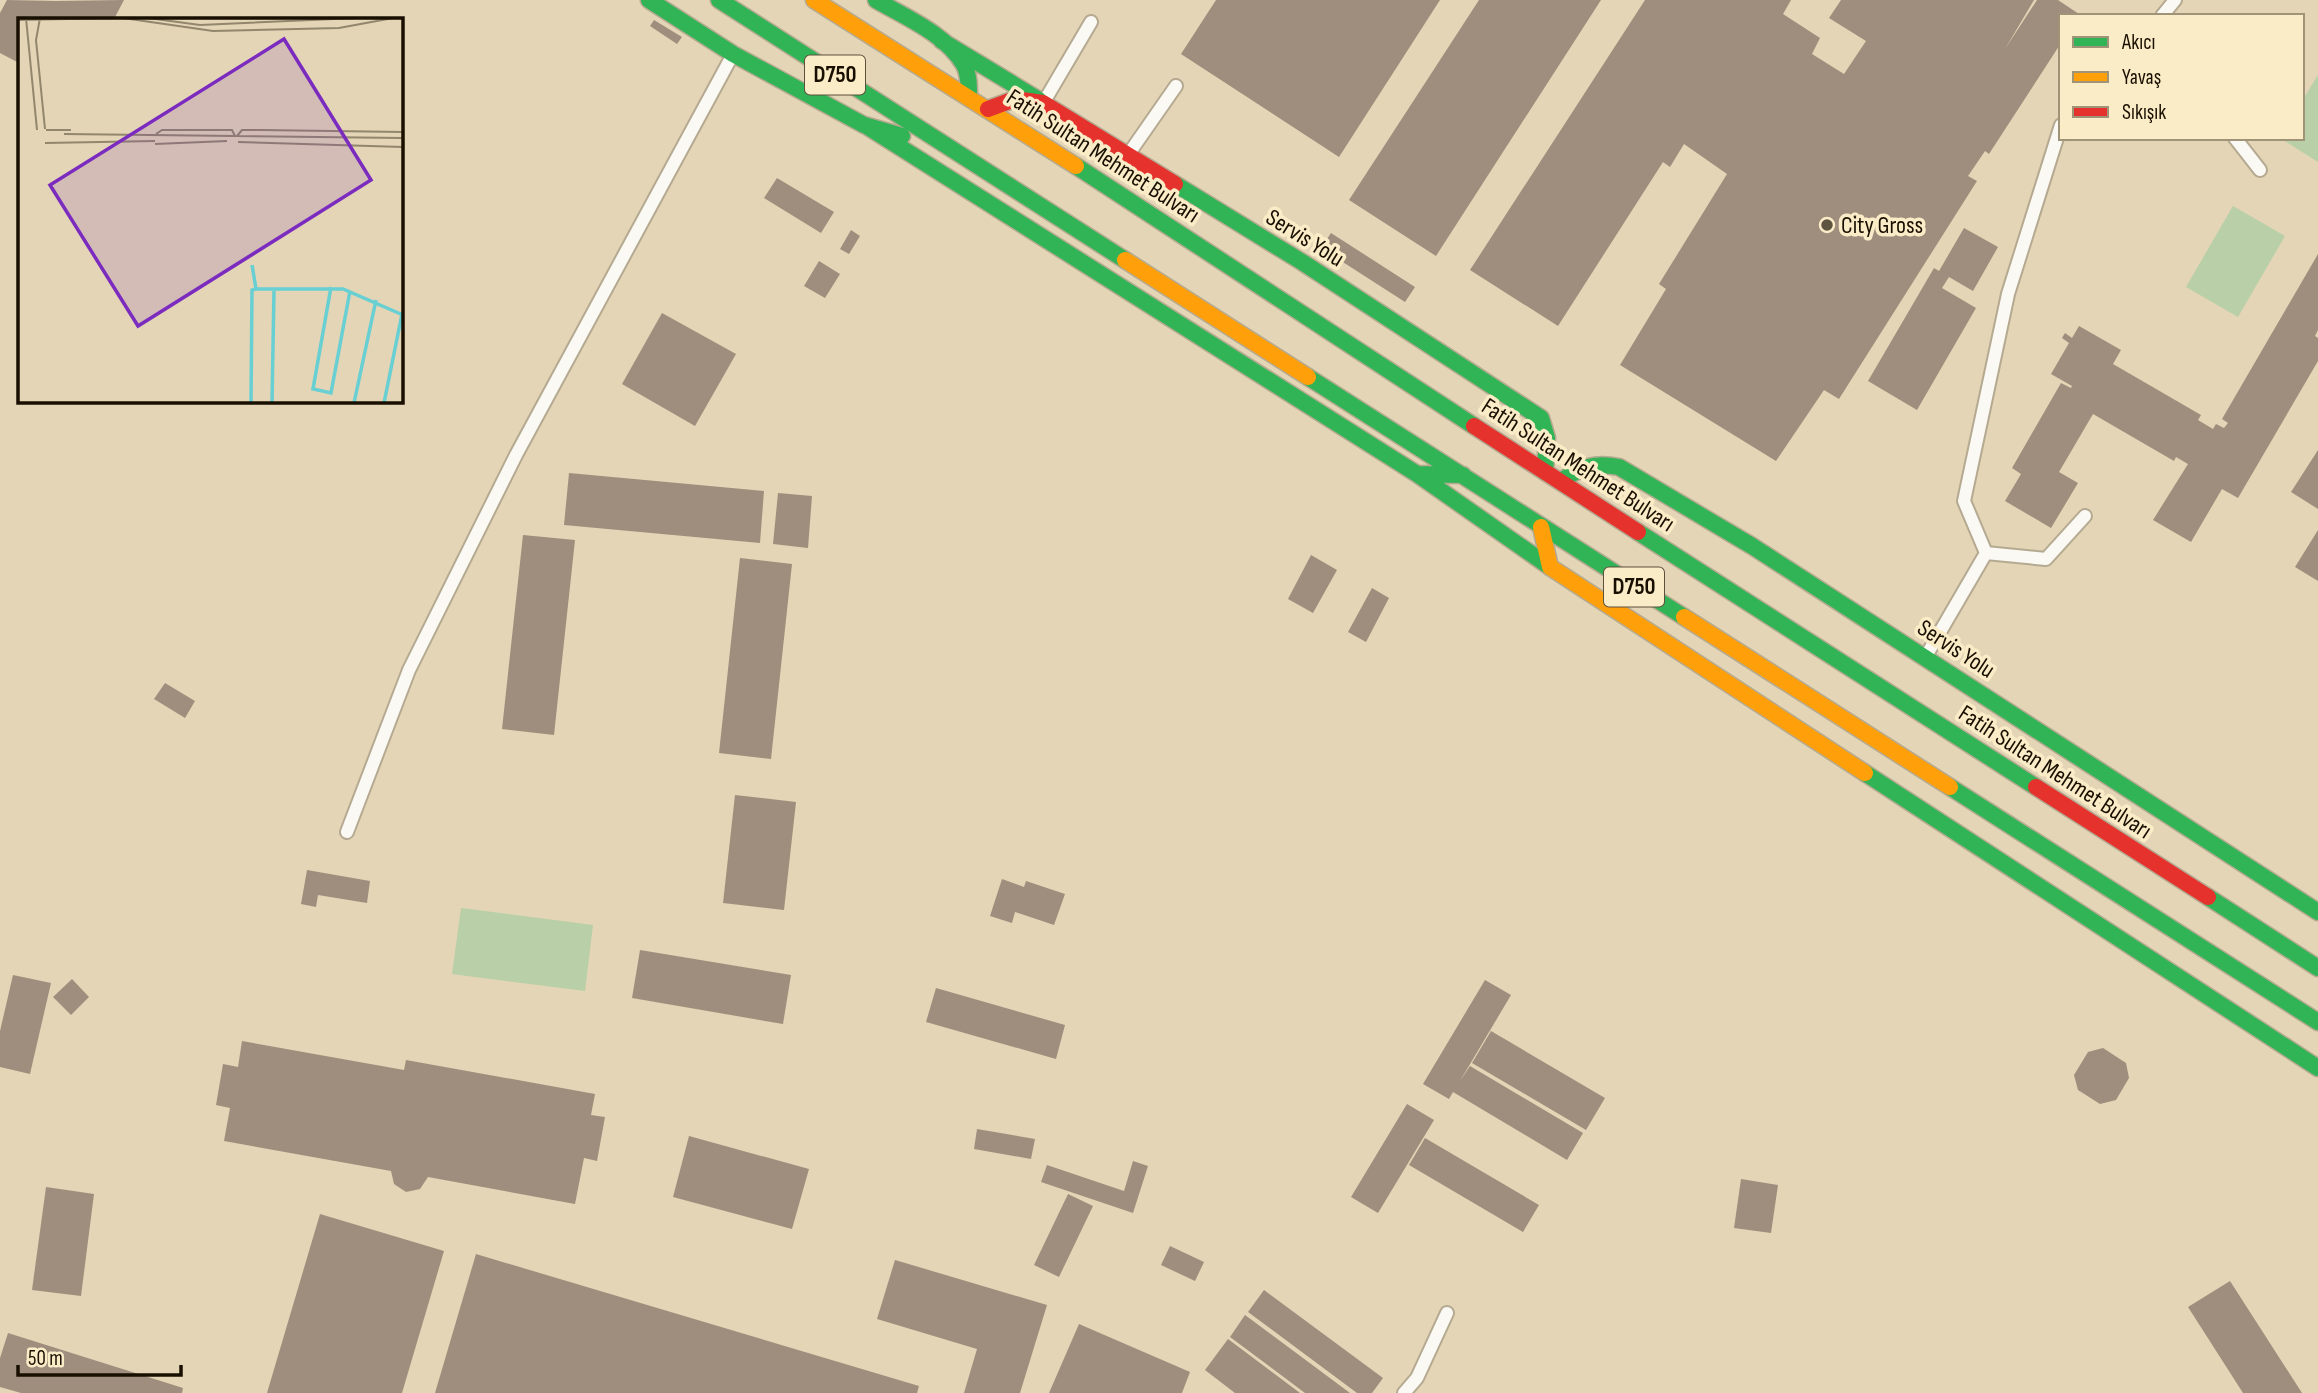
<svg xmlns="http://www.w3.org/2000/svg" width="2318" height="1393" viewBox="0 0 2318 1393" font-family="'Sofia Sans Condensed',sans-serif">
<rect width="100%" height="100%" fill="#e3d5b5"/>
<path fill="#b8cfa7" d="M2318,75V162L2280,138H2302V101Z
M2233,206L2285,236L2238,317L2186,287Z
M461,908L593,925L585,991L452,974Z"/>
<path fill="#9f8e7d" d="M7,0L56,1L124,0L114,19H19V63L0,53V13Z
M1216,0H1440L1339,157L1181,54Z
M1479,0H1601L1436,256L1349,200Z
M1645,0H1791L1783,14L1820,38L1812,54L1844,74L1866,41L1829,18L1841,0H2034L2005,49L2037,0H2058L2079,14L2078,16H2061V43L1989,154L1985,151L1968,176L1977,181L1839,399L1824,390L1776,461L1620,365L1666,289L1659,284L1727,174L1684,144L1670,167L1663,162L1558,326L1470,270Z
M654,20L682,37L677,44L650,26Z
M777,178L834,212L821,233L764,198Z
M1964,228L1998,247L1973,291L1949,277L1942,288L1976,308L1917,410L1868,381L1934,268L1939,271Z
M851,230L860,236L849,254L840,249Z
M1331,233L1415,287L1405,302L1321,248Z
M2318,254V330L2315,336L2318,338V361L2238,498L2222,489L2191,542L2153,520L2188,464L2176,457L2174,461L2093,414L2059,472L2078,483L2051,528L2005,501L2021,474L2012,468L2061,383L2071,388L2072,386L2051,374L2069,343L2062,338L2065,333L2072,338L2079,326L2121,350L2113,364L2201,415L2198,420L2213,429L2216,424L2224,428L2228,423L2222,419Z
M819,261L840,274L825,298L804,286Z
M662,313L736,354L695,426L622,384Z
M2318,450V509L2291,492Z
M569,473L764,491L760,543L564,525Z
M778,493L812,496L808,548L773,544Z
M2318,530V581L2295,567Z
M523,535L575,540L554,735L502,729Z
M1311,555L1337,570L1313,613L1288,599Z
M740,558L792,564L771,759L719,753Z
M1372,588L1389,598L1366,642L1348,632Z
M165,683L195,701L185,718L154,699Z
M735,795L796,802L784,910L723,903Z
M307,870L370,881L367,903L318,895L316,907L301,904Z
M1002,879L1024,887L1026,881L1065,894L1054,925L1015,912L1012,923L990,916Z
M640,950L791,975L783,1024L632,998Z
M13,975L51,983L30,1074L0,1067V1031Z
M72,979L89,997L71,1015L53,997Z
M1485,980L1511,995L1460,1081L1470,1066L1583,1133L1567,1160L1453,1092L1449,1099L1423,1084Z
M936,988L1065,1025L1056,1059L926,1022Z
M1491,1031L1605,1098L1586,1130L1472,1063Z
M242,1041L404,1070L406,1060L595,1094L591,1115L605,1117L597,1161L584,1158L575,1204L428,1177L420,1189L406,1192L394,1184L391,1171L224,1141L230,1108L216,1105L223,1064L238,1067Z
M2103,1048L2126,1063L2129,1078L2116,1100L2100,1104L2078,1090L2074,1075L2088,1052Z
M1407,1104L1434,1120L1378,1213L1351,1197Z
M977,1129L1035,1139L1031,1159L974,1149Z
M689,1136L809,1169L792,1229L673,1197Z
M1425,1138L1539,1205L1523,1232L1409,1165Z
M1133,1161L1148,1166L1133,1213L1041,1182L1047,1165L1124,1191Z
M1741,1179L1778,1185L1771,1233L1734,1228Z
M46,1187L94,1194L81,1296L32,1290Z
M1068,1194L1093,1206L1059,1277L1034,1265Z
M320,1214L444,1251L402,1393H267Z
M1170,1246L1204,1262L1195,1281L1161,1265Z
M476,1254L919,1386L917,1393H435Z
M895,1260L1047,1305L1020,1393H964L977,1349L877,1319Z
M2230,1281L2302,1393H2243L2188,1307Z
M1264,1290L1383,1378L1372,1393H1357L1248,1312Z
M1245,1315L1350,1393H1305L1230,1337Z
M1079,1324L1190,1372L1182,1393H1049Z
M8,1333L183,1388L182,1393H21L0,1387V1358Z
M1228,1339L1300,1393H1235L1205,1370Z"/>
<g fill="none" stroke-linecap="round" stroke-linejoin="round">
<g stroke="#b5aa91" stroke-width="16">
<path id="lane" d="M2162,16L2175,0
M1045,100L1091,22
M2235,138L2260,170
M1130,152L1176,86
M1986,553L1964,501L2008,294L2061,125
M1986,553L2046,559L2085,516
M1926,656L1986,553
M347,832L409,670L516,455L732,56
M1404,1393L1417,1378L1447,1313"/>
</g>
<g stroke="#b5aa91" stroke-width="19">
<path id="fast" d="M649,0L733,54L864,125L902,136
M719,0L1125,260
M876,0C905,17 946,34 964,65C969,74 969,86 969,97
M942,41L1039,100
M868,127L1417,474L1463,475
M1076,166L1474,426
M1175,184L1302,262L1541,418L1547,438L1545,472
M1308,377L1684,617
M1417,474L1550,567
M1561,481C1581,467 1595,462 1619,467L1752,546L2318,912
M1638,532L2036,787
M1865,773L2318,1068
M1950,787L2318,1022
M2208,897L2318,968"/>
</g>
<g stroke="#b5aa91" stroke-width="19">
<path id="slow" d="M814,0L1076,166
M1125,260L1308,377
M1541,527L1550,567L1865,773
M1684,617L1950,787"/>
</g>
<g stroke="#b5aa91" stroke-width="19">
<path id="jam" d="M988,109L1015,99L1043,103L1175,184
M1474,426L1638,532
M2036,787L2208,897"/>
</g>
<use href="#lane" stroke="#fbf9f4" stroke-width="12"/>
<use href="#fast" stroke="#30b455" stroke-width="16"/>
<use href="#slow" stroke="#ff9f0a" stroke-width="16"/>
<use href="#jam" stroke="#e5322d" stroke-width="16"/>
</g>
<circle fill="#5f543f" stroke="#fbecc8" stroke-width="2.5" cx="1827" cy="225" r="7"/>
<g text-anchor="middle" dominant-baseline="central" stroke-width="7" stroke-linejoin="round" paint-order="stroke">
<g fill="#fbecc8" stroke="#5c513c" stroke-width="2">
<rect x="805" y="55.5" width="60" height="39" rx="5"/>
<rect x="1604" y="567.5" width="60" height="39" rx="5"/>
</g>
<g font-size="23" font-weight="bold" fill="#180f00">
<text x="835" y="75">D750</text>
<text x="1634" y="587">D750</text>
</g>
<g font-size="24" fill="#180f00" stroke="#fbecc8">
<text transform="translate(1103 156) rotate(33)">Fatih Sultan Mehmet Bulvarı</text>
<text transform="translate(1305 238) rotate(32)">Servis Yolu</text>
<text transform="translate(1578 465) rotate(33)">Fatih Sultan Mehmet Bulvarı</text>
<text transform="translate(1956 649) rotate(33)">Servis Yolu</text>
<text transform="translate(2055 772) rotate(33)">Fatih Sultan Mehmet Bulvarı</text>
</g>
<g font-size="24" fill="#180f00" stroke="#fbecc8" text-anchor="start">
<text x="1841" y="225">City Gross</text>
</g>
</g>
<g transform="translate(18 18)">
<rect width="385" height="385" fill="#e3d5b5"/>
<path fill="none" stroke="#68cfd3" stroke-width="3.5" d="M313,269L295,371L313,375L332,273M238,271H325L385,297M233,385L234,272L238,271L234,247M254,385L256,273M336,385L358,282M366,385L384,296"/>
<path fill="none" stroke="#92866d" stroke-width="2" d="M8,0L19,112M22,0L18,22L27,111M105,0L195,13L321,10L375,0M130,0L182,7L339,0M0,2L100,0M28,112H53M46,116L385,120M138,116L144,112H214L217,118M219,118L224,112H243L385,114M220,124L385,129M27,125L137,123M137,126L209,123"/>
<path fill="#7b2cbf" fill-opacity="0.15" stroke="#7b2cbf" stroke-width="3.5" d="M266,21L353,162L120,308L32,167Z"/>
<rect width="385" height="385" fill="none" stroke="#180f00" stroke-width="3.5"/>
</g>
<rect x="2059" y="14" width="245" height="126" fill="#fbecc8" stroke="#a09478" stroke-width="2"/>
<rect x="2073" y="37" width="35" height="10" fill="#30b455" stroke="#a09478" stroke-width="2"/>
<text x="2122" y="49" font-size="21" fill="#180f00">Akıcı</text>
<rect x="2073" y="72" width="35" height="10" fill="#ff9f0a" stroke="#a09478" stroke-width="2"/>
<text x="2122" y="84" font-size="21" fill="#180f00">Yavaş</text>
<rect x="2073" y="107" width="35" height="10" fill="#e5322d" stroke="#a09478" stroke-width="2"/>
<text x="2122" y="119" font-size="21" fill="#180f00">Sıkışık</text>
<path d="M18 1365v10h163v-10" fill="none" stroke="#180f00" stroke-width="3.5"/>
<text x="28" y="1365" font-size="21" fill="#180f00" stroke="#fbecc8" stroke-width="5" paint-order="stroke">50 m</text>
</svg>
